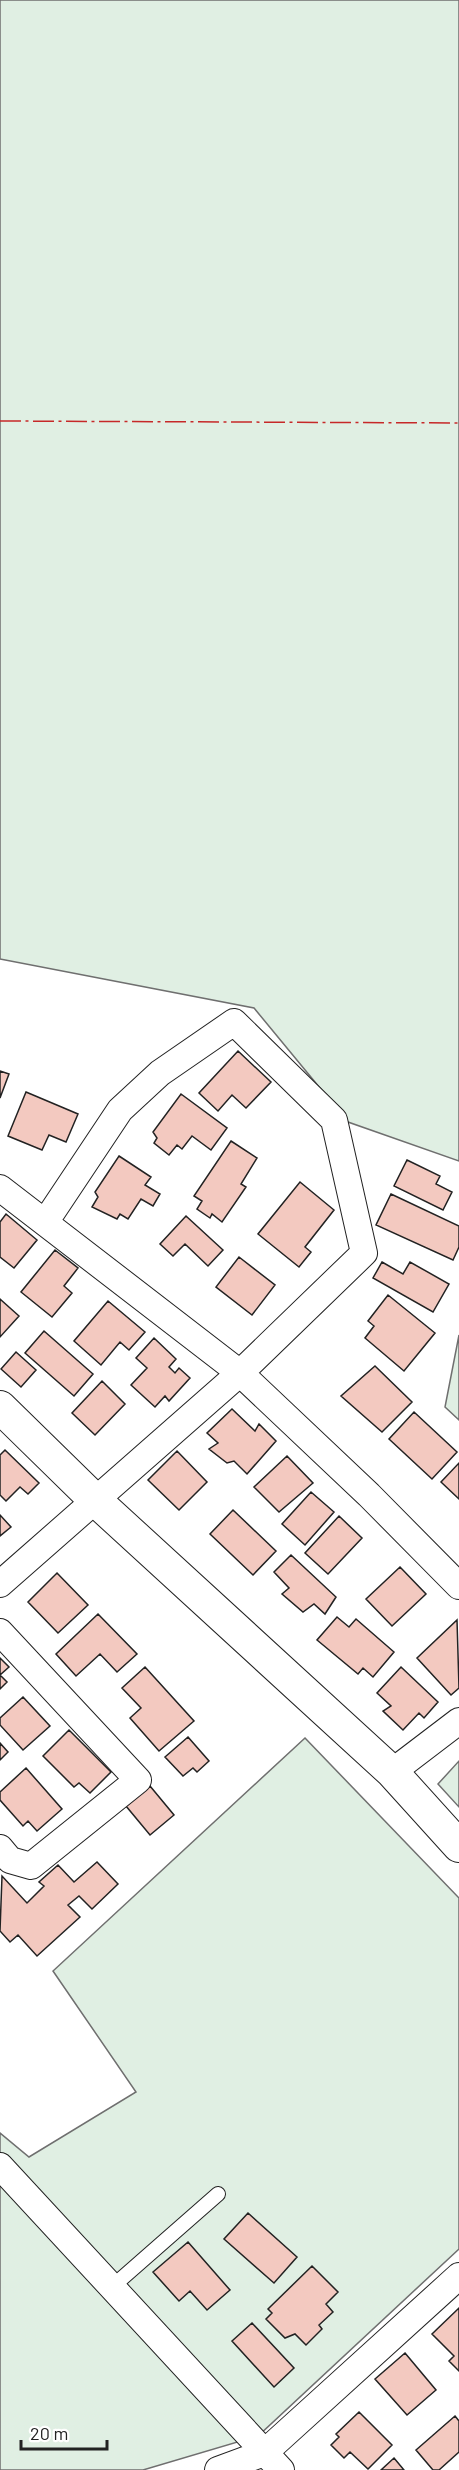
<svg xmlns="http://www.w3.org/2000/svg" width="459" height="2470" viewBox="0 0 459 2470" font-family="Barlow,sans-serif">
<rect width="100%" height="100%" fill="#fff"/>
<path fill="#e0efe3" stroke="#6f6f6f" stroke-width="1.5" d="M0,0H459V1161L348,1122L254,1008L0,959Z
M459,1335V1420L445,1407Z
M305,1738L459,1898V2249L258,2436L143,2470H0V2133L29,2157L136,2092L53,1971Z
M459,1761V1807L438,1784Z"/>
<path fill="#f3c9c0" stroke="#222" stroke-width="1.5" d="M238,1051L271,1082L246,1108L232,1095L218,1111L199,1093Z
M0,1071L9,1074L0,1098Z
M26,1092L78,1114L66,1142L49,1135L42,1150L8,1136Z
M181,1094L227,1128L211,1150L192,1136L182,1149L177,1145L169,1155L154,1143L157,1138L153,1132Z
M231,1141L257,1158L241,1184L246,1187L222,1222L212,1214L210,1218L197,1209L202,1201L194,1196Z
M119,1156L151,1177L145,1185L160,1194L153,1206L141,1199L128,1219L120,1214L117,1219L92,1207L98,1197L95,1192Z
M407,1160L440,1176L436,1184L452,1192L443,1210L394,1186Z
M300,1182L334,1210L305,1247L311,1252L299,1267L258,1234Z
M391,1194L459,1226V1247L453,1260L376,1225Z
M6,1214L37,1240L14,1268L0,1257V1222Z
M186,1216L223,1250L208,1266L185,1244L173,1256L160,1244Z
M55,1250L78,1268L64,1286L72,1293L52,1317L21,1292Z
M239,1257L275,1285L252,1315L216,1287Z
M382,1262L403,1274L410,1262L449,1284L433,1312L373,1278Z
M388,1295L435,1333L404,1371L365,1338L374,1326L368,1321Z
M0,1299L19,1316L0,1337Z
M108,1301L145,1332L129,1350L120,1342L101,1365L74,1341Z
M44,1331L93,1374L74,1396L25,1353Z
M154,1338L176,1359L169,1367L175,1373L179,1368L190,1378L169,1401L165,1396L155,1407L131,1385L147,1368L136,1358Z
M16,1352L36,1370L21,1387L1,1369Z
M375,1366L412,1402L382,1432L341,1396Z
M102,1381L125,1404L95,1435L72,1413Z
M232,1409L255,1431L259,1424L276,1441L247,1474L234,1461L227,1463L209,1449L218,1443L207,1433Z
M414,1412L457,1452L432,1479L389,1439Z
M5,1450L39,1483L28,1494L20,1487L6,1501L0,1495V1455Z
M177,1451L207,1482L179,1510L148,1480Z
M287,1456L313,1483L279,1512L254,1487Z
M459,1463V1499L441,1482Z
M311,1492L334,1512L305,1545L282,1524Z
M233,1510L276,1551L253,1575L210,1534Z
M0,1515L11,1527L0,1536Z
M339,1516L362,1538L328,1574L305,1553Z
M291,1555L336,1597L325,1614L314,1604L303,1612L282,1594L289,1588L274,1572Z
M400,1567L426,1594L392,1626L366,1599Z
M57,1573L88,1605L58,1633L28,1602Z
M98,1614L137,1654L117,1672L100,1654L76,1676L56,1654Z
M337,1617L349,1627L356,1619L394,1652L373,1677L363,1668L358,1674L317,1640Z
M457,1620L459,1688L451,1695L417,1658Z
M0,1658L9,1667L0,1675Z
M145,1667L194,1721L159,1751L130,1718L141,1708L122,1688Z
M401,1667L438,1702L424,1718L419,1713L403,1730L383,1711L391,1706L377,1693Z
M0,1675L7,1682L0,1689Z
M23,1697L50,1726L23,1750L0,1725V1718Z
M69,1730L111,1772L90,1793L79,1783L74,1787L43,1756Z
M188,1737L209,1761L197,1772L193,1768L183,1776L165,1757Z
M0,1743L8,1752L0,1760Z
M26,1768L62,1809L37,1831L28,1821L23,1826L0,1800V1792Z
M150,1786L174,1815L150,1835L126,1806Z
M97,1862L118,1884L92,1909L79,1896L68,1905L80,1917L37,1956L18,1935L10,1942L0,1931L2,1876L27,1903L44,1886L39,1882L58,1865L74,1882Z
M248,2213L297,2257L274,2283L224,2239Z
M188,2242L230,2290L207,2310L190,2291L179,2301L153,2272Z
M312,2266L338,2292L326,2304L333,2312L319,2325L322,2329L306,2345L295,2334L285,2338L266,2319L272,2313L268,2309Z
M459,2308V2371L449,2361L454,2356L432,2334Z
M252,2323L294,2368L274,2387L232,2341Z
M405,2353L436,2390L407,2415L375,2379Z
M359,2412L392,2445L368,2469L350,2452L344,2458L331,2445L339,2437L336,2434Z
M455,2416L459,2421V2452L439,2470H433L416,2450Z
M394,2458L404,2470H381Z"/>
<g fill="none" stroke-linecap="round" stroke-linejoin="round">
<g stroke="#222" stroke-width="16">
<path id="service" d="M112,2287L218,2194"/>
</g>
<g stroke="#222" stroke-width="28">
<path id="minor" d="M0,1188L240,1373L369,1495L459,1586
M0,1584L240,1373L364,1253L334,1120L234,1022L160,1073L120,1110L46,1221
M0,1632L138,1780L31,1866L10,1860L0,1848
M392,1772L459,1721
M0,2166L281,2470
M218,2470L264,2453L459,2276"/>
</g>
<g stroke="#222" stroke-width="34">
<path id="tertiary" d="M0,1407L94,1499L392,1772L459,1846"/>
</g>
<use href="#service" stroke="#fff" stroke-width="14"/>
<use href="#minor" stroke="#fff" stroke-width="26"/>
<use href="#tertiary" stroke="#fff" stroke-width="32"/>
<path stroke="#c62828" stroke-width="1.5" stroke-dasharray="21 4.5 3 4.5" stroke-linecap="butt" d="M0,421L459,423"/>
</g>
<path d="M21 2440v9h86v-9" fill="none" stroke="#222222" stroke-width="3"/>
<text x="30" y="2440" font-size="18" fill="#222222" stroke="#ffffff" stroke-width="4.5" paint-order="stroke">20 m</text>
</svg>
